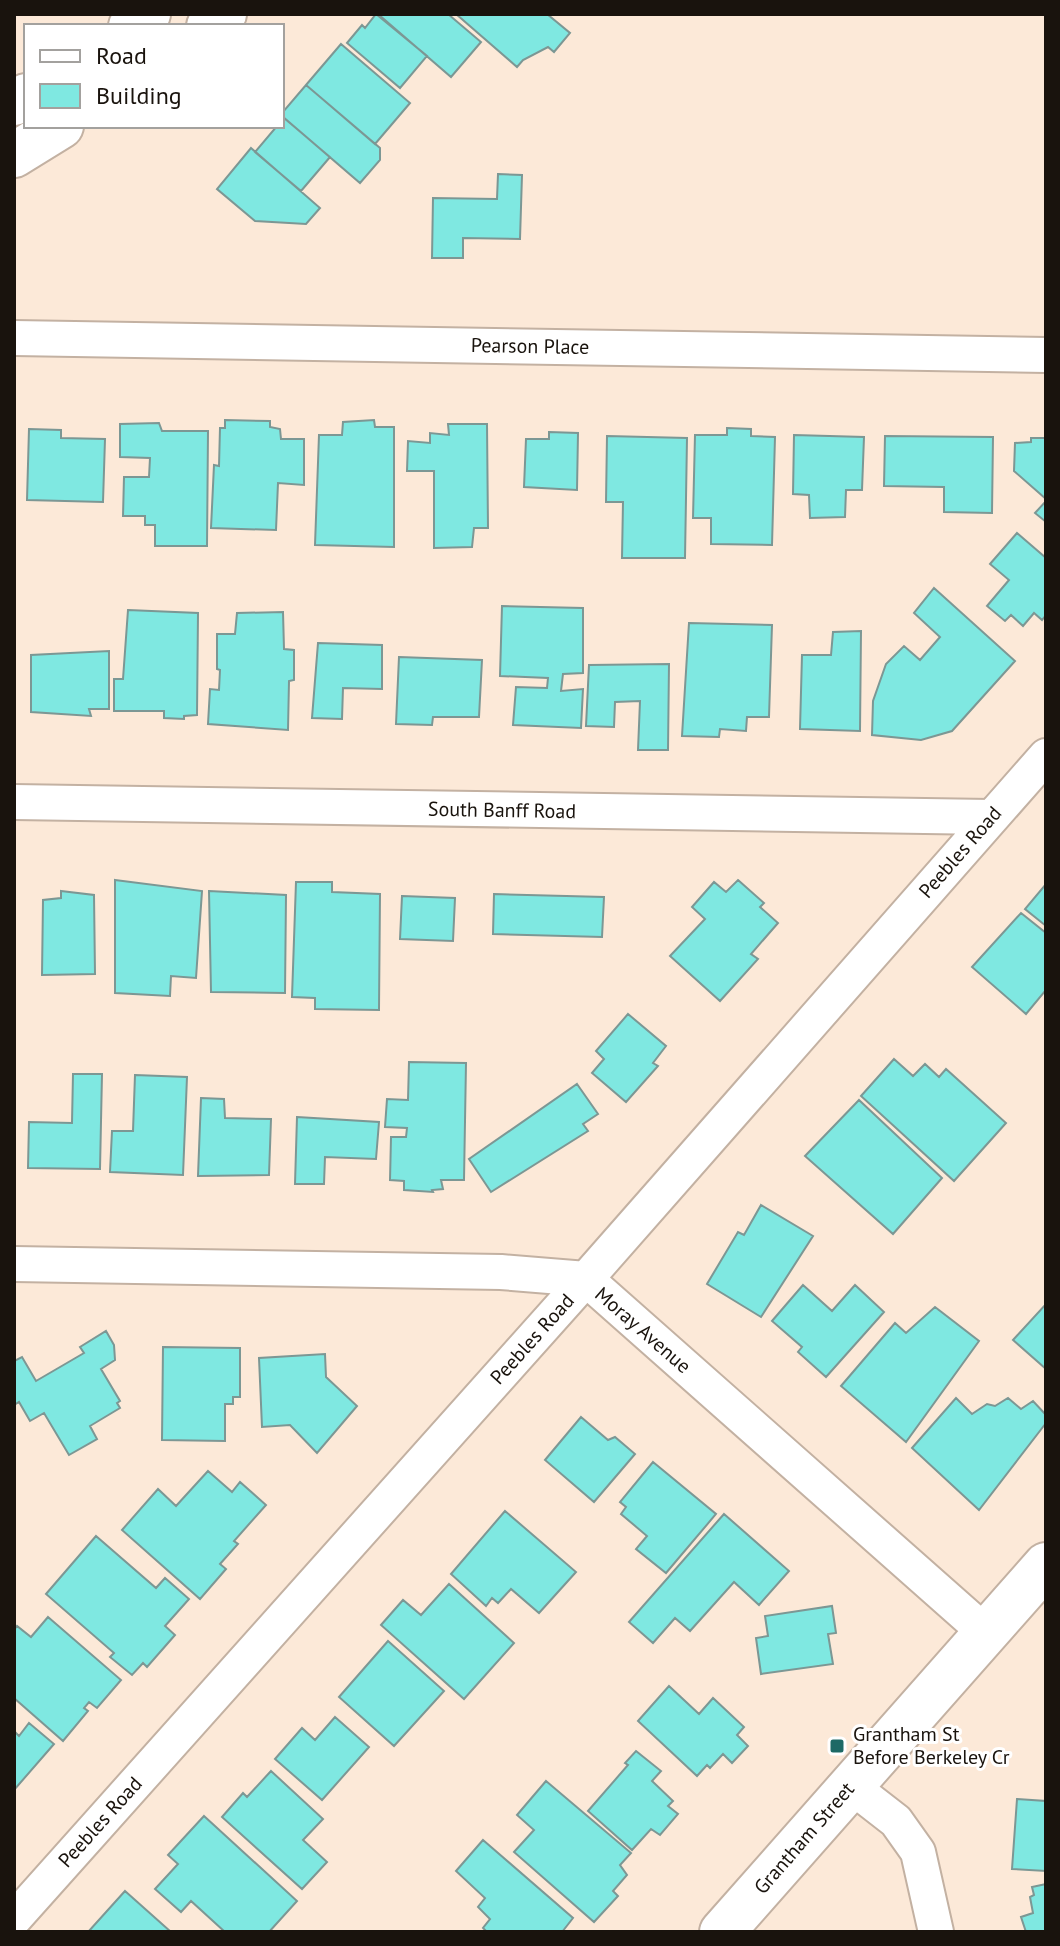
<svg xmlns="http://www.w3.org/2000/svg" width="1060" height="1946" viewBox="0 0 1060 1946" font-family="'PT Sans',sans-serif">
<rect width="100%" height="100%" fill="#fce9d8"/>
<path fill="#7fe8e1" stroke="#7c9794" stroke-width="2" d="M376,14L427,56L400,88L347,43L362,25L365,28Z
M378,14H448L481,42L451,77Z
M456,14H547L570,33L554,52L548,47L523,60L517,67Z
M341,44L410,103L375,144L306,85Z
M306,85L380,148V160L360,183L282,116V113Z
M284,118L330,157L301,191L255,152L277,126H282V121Z
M251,148L320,208L306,224L255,221L217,189Z
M498,174L522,175L520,239L463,238V258H432L433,198L497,199Z
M225,420L270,421V427L280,429L281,439H304V485L278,483L276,530L211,528L214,465L219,466L220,428H225Z
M374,420L375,427H394V547L315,545L319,435H342L343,422Z
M159,423L162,431H208L207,546H155V525H145V516H123L124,477H149L150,458L120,457V424Z
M448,424H487L488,528H474L472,547L434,548V471H407L408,441L430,443V433L449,435Z
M727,428L751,429V436L775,437L772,545L711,544V518H693L695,435H727Z
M29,429L61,430V438L105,439L103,502L27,500Z
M549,432L578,433L577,490L524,487L526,439H549Z
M794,435L864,437L862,490H846L845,517L810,518L809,495L793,494Z
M607,436L687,438L685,558H622L623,502H606Z
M885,436L993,437L992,513L944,512V487L884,486Z
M1031,438H1046V499L1014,471L1015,443L1031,442Z
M1046,501V522L1035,513Z
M1017,533L1046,558V615L1042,620L1034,613L1023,626L1011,615L1005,621L987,606L1009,580L990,564Z
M934,588L1015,661L952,731L921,740L872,735L873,701L886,664L904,646L920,660L940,637L914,613Z
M502,606L583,608V673L563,674L561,691L583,689L581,728L513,725L516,687L547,688L548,678L500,676Z
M128,610L198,613L197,715L184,716V719L164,718V711H114V679H123Z
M283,612L284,649L294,650V680L289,681L288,730L208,724L210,689L219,690L220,670L217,669V634H235L237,613Z
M689,623L772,625L769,717H747L746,731L720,729L719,737L682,736Z
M861,631L860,731L800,729L802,655H831L833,632Z
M318,643L382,645V689L343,688L342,719L312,718Z
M109,651V709H89L91,716L31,712V655Z
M399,657L482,660L479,717H433L432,725L396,724Z
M669,664L668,750H638L640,701L615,702L614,727L586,726L589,665Z
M115,880L202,891L196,978L171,976L170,996L115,993Z
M738,880L764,903L760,907L778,923L751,954L758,959L720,1001L670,956L705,919L692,907L714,882L726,892Z
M296,882H332V892L380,894L379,1010L315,1009V998L292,997Z
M1046,884V926L1025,909Z
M61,891L94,895L95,974L42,975L43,900L61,898Z
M209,891L286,895L285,993L211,992Z
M494,894L604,897L602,937L493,934Z
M402,896L455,898L453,941L400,939Z
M1021,913L1046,933V990L1026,1014L972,967Z
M628,1014L666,1046L653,1063L658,1066L626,1102L592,1073L604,1059L596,1051Z
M894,1059L913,1076L925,1064L939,1077L946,1069L1006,1123L954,1181L861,1096Z
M409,1062L466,1063L464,1180H441L443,1189L432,1190L433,1192L404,1190V1181L390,1180L391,1137H406L407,1128L385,1127L387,1099L408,1100Z
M73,1074H102L100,1169L28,1168L29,1122L72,1123Z
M135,1075L187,1077L183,1175L110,1172L112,1131H133Z
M577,1084L598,1114L583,1124L588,1131L491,1192L469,1159Z
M201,1098L224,1099L225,1118L271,1119L269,1175L198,1176Z
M859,1100L942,1178L893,1234L805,1156Z
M297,1117L379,1122L376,1159L325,1157L324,1184H295Z
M761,1205L813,1236L761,1317L707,1284L738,1232L744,1235Z
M803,1285L832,1311L855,1285L884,1312L826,1377L798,1352L802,1347L772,1321Z
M1046,1304V1369L1013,1340Z
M935,1307L979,1341L906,1442L841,1386L895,1323L906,1333Z
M106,1331L114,1345L115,1360L101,1369L120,1401L117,1403L120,1408L90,1426L97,1439L69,1455L44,1413L30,1421L19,1402L14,1405V1361L22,1357L36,1381L84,1353L80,1347Z
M163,1347L240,1348V1397H233V1404H225V1441L162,1440Z
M325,1354L326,1377L357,1406L317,1453L290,1425L262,1427L259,1358Z
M956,1398L972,1414L987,1404L995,1406L1008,1398L1021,1409L1033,1401L1046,1415V1423L979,1510L912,1448Z
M581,1417L608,1440L615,1437L635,1454L594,1502L545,1460Z
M653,1462L716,1514L666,1573L636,1549L647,1536L621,1514L626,1507L620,1502Z
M208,1471L232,1492L240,1482L266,1505L234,1541L238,1544L220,1564L226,1569L200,1599L122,1530L158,1489L176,1506Z
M505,1511L576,1572L539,1613L511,1589L498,1603L492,1598L486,1606L451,1574Z
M724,1514L789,1571L759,1605L734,1582L690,1631L675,1618L653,1643L629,1622Z
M96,1536L156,1588L165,1578L189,1599L165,1626L175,1635L147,1667L143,1663L132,1675L110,1657L114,1653L46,1594Z
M449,1584L514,1643L464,1699L381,1625L403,1600L421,1615Z
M832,1606L836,1633L828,1634L833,1664L761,1674L756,1638L768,1636L765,1616Z
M48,1617L121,1680L97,1708L89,1702L84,1708L88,1711L63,1741L14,1698V1630L17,1626L31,1637Z
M388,1641L444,1691L394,1746L339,1697Z
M669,1686L699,1714L713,1698L744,1727L737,1735L748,1746L732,1763L723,1754L710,1768L707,1765L697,1776L638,1721Z
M335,1717L369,1747L322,1800L275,1759L302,1728L315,1740Z
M29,1723L54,1744L14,1790V1731L19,1736Z
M636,1751L661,1771L652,1781L673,1801L668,1806L678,1814L660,1835L651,1829L632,1850L588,1811L628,1765L625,1763Z
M271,1771L323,1819L303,1840L327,1862L302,1889L222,1817L243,1793L247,1797Z
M546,1781L631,1853L620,1865L627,1875L613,1891L618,1896L594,1922L514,1852L534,1830L517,1815Z
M1017,1799L1046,1801V1871L1012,1869Z
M204,1816L297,1901L269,1932H225L191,1901L181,1912L155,1889L178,1864L168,1855Z
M483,1840L573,1918L562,1932H487L483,1928L490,1919L478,1907L485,1898L456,1871Z
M1046,1884V1932H1026L1021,1917L1033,1913L1030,1897L1034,1895L1032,1887Z
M125,1891L171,1932H88Z"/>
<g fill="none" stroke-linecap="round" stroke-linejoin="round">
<g stroke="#c3b1a2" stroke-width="38">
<path id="street" d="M14,338L1046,355
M14,802L990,817
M14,1264L501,1272L586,1279L986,1633
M851,1786L896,1821L918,1852L936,1932
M14,1919L586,1279L1046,756"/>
</g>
<g stroke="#c3b1a2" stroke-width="48">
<path id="primary" d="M131,26L148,14
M209,26L224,14
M14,103L26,96
M14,155L61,126
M722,1932L1046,1565"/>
</g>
<use href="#street" stroke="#fff" stroke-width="34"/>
<use href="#primary" stroke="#fff" stroke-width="44"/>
</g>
<rect fill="#1d6965" stroke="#fff" stroke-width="3" x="829" y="1738" width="16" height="16" rx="4"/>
<g text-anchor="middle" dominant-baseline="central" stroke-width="6" stroke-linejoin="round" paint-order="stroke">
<g font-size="20" fill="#19130d" stroke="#fff">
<text transform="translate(530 346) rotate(1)">Pearson Place</text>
<text transform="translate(502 810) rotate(1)">South Banff Road</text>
<text transform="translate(960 852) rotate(-49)">Peebles Road</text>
<text transform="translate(643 1330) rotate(41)">Moray Avenue</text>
<text transform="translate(532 1339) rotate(-48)">Peebles Road</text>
<text transform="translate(100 1822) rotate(-48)">Peebles Road</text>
<text transform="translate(804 1838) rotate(-49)">Grantham Street</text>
</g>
<g font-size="20" fill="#19130d" stroke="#fff" text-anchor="start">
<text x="853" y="1734">Grantham St<tspan x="853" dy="23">Before Berkeley Cr</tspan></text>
</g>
</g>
<rect width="1060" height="1946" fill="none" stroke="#19130d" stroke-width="32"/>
<rect x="24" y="24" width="260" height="104" fill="#ffffff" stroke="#a3a19e" stroke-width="2"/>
<rect x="40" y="50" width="40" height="12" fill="#ffffff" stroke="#a3a19e" stroke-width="2"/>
<text x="96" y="64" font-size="24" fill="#19130d">Road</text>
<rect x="40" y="84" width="40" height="24" fill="#7fe8e1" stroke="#a3a19e" stroke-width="2"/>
<text x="96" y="104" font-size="24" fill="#19130d">Building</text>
</svg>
